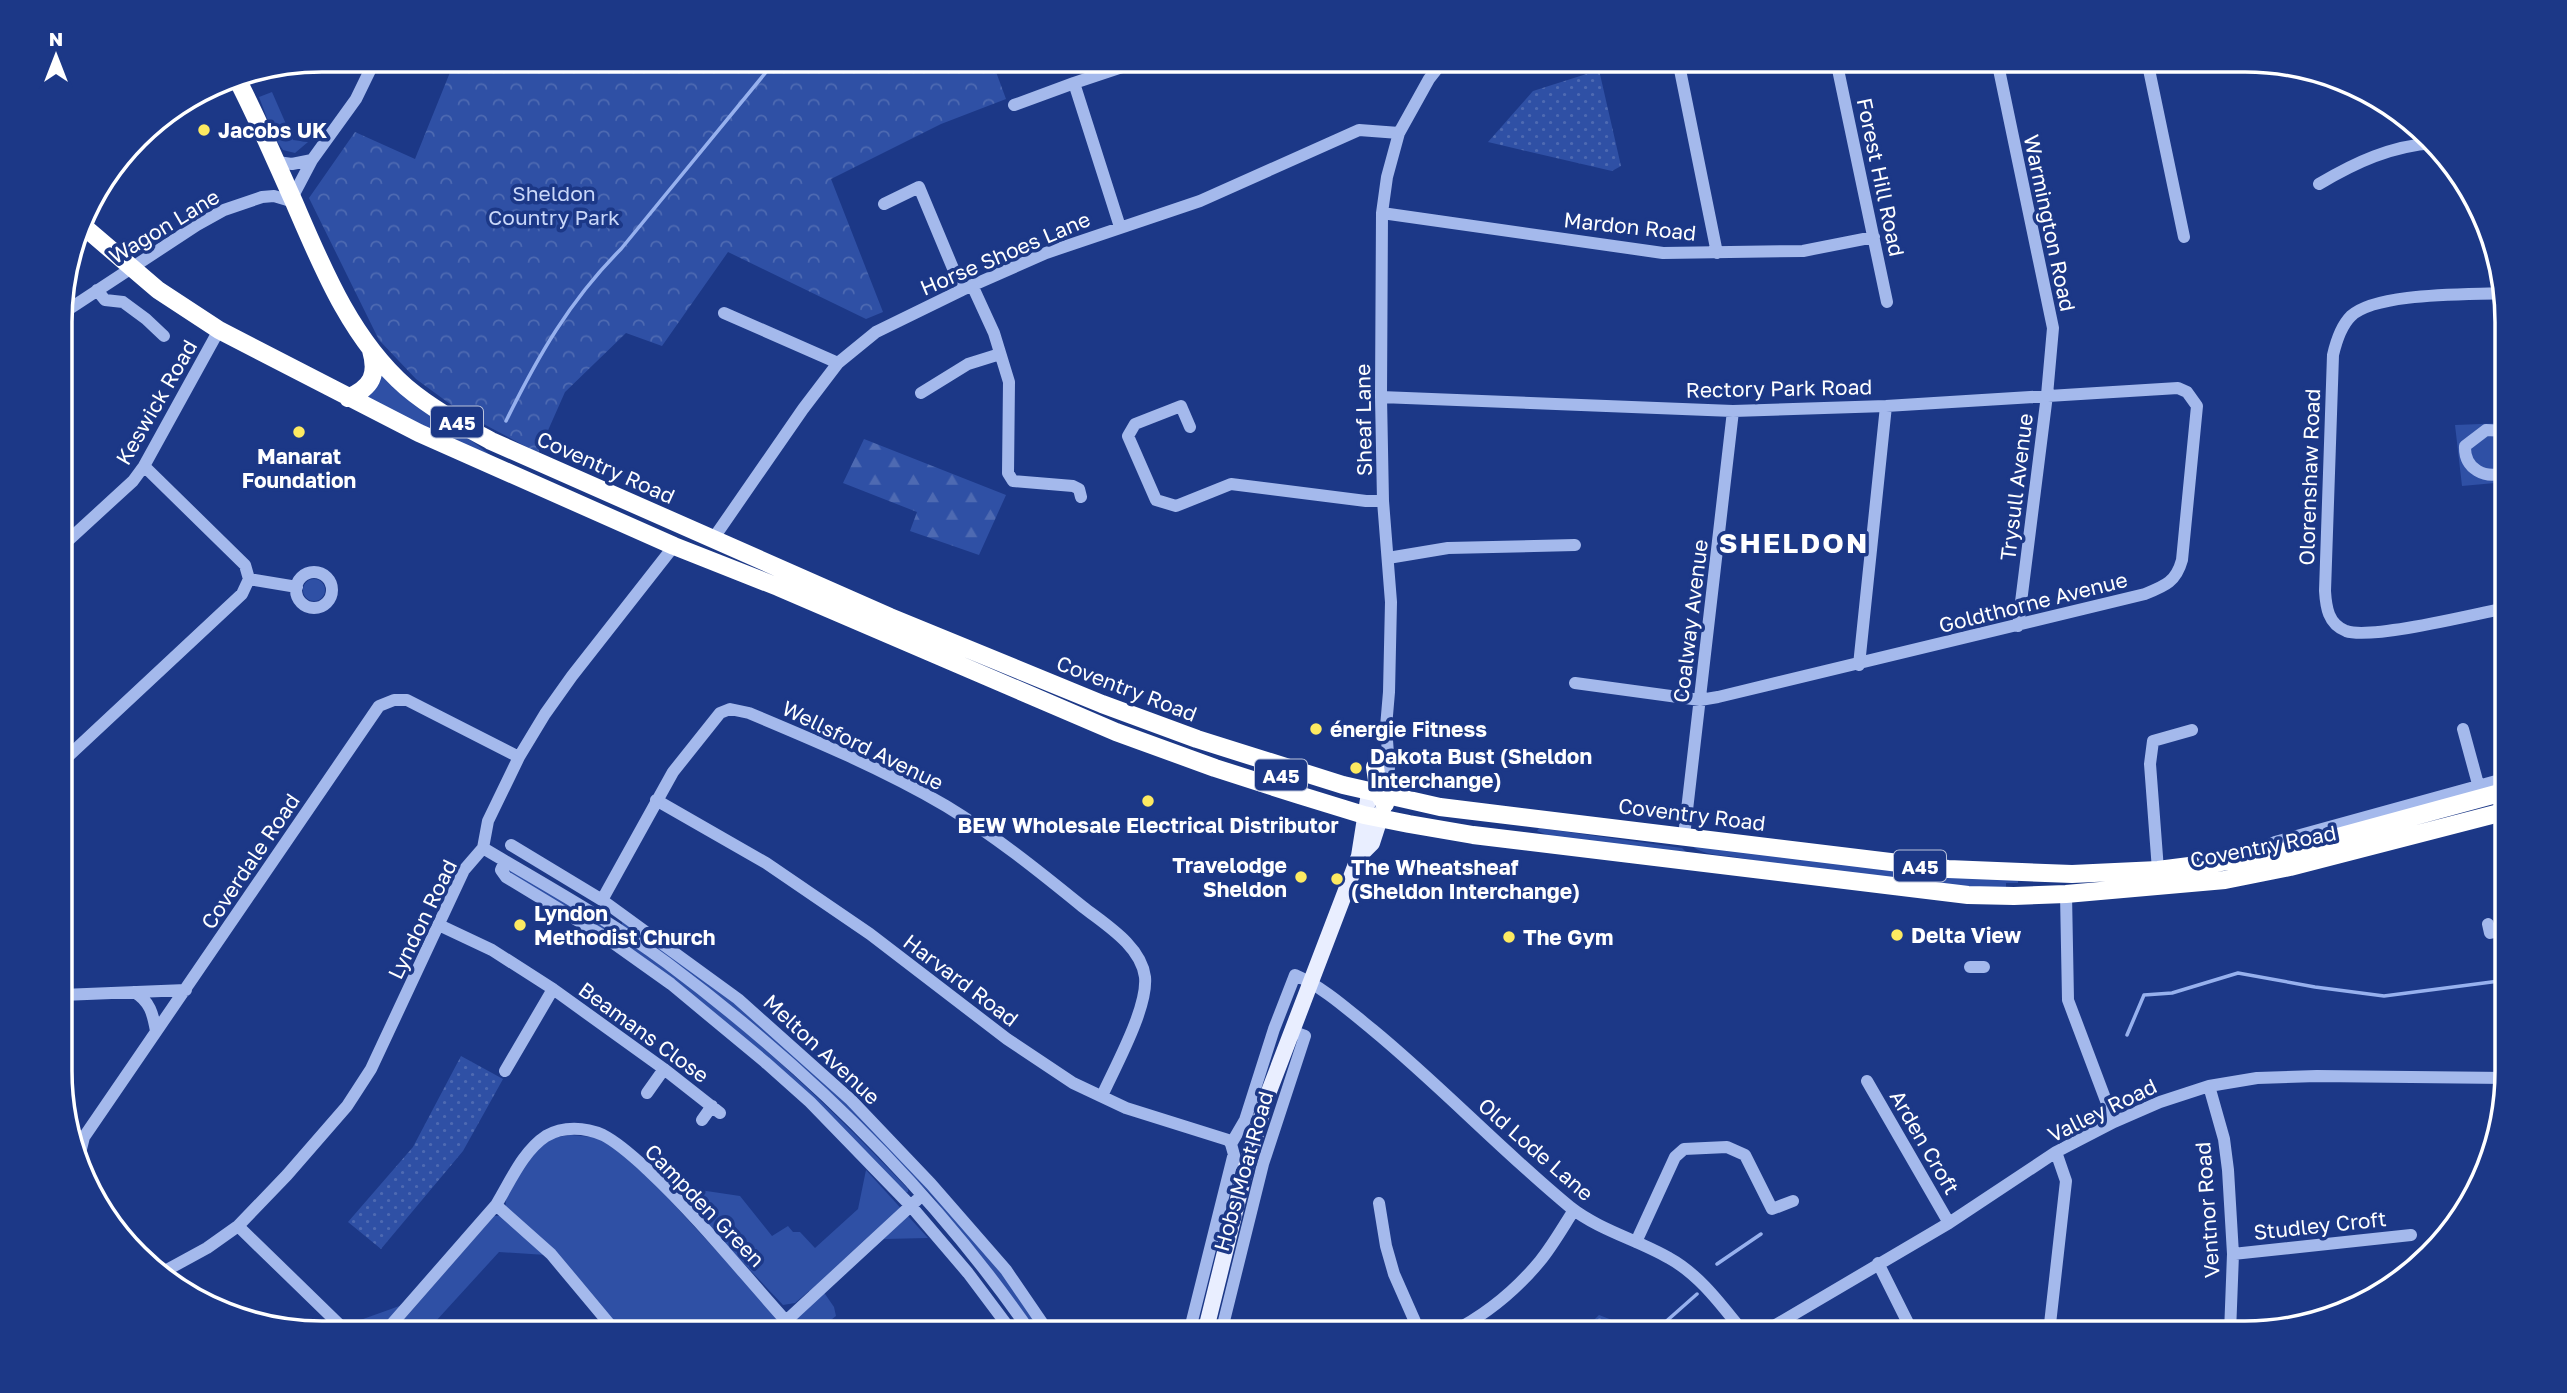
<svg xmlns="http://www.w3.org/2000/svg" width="2567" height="1393" viewBox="0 0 2567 1393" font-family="'Golos Text',sans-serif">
<defs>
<pattern id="forest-firs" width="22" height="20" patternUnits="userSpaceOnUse" patternTransform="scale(1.75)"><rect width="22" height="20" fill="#2f50a5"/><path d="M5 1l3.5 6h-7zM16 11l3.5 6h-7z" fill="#4e6ab2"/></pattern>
<pattern id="park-crowns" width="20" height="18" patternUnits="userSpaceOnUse" patternTransform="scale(1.75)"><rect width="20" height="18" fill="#2f50a5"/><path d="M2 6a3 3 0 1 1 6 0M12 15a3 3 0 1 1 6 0" fill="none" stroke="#4e6ab2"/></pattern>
<pattern id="garden-dots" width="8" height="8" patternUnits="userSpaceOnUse" patternTransform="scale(1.75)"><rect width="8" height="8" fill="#2f50a5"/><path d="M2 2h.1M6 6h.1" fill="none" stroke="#4e6ab2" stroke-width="1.8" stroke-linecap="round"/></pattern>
</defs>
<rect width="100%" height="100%" fill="#1c3887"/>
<path fill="#2f50a5" d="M272,92L293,140L308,142L295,153L283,150L274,137L259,97Z
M381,376H386L497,460L369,401L368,396Z
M2506,423V482L2462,486L2455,425Z
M303 590a11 11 0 1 1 22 0a11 11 0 1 1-22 0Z
M1539,828L1682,848L1686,852L1558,839L1537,831Z
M1690,844L2018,879V883H2006V890L2008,891C1919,881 1829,874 1741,858C1725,855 1701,856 1690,844Z
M510,870C553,895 597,919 637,948C737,1018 825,1101 908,1189V1192L905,1193L762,1055L508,872Z
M622,921L730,997L843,1098L923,1179L1020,1296L1046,1333H1039L933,1197L879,1141L622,925Z
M571,1135L601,1138L635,1162L781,1321V1333H621L506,1209C502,1187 534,1146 554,1138C559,1136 565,1136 571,1135Z
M866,1170L928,1238L884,1239L823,1291L834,1307L836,1316L814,1333H793L796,1318L816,1298L809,1291L795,1303L783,1305L684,1200L693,1189L740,1196L772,1236L788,1226L793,1232H800L815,1248L858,1209Z
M494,1216H500L546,1255L499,1252L425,1333H392Z
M405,1304L382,1330L362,1332L352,1323Z"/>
<path fill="url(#forest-firs)" d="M864,439L1006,495L979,555L910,531L917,512L843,483Z"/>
<path fill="url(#park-crowns)" d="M455,60H996L992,61L1006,99L941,124L831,179L883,312L866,319L728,252L662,346L626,333L565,392L538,453L461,412L416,379L379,340L309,198L355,132L415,159Z"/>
<path fill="url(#garden-dots)" d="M1599,70L1621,166L1612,171L1488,142L1533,91Z
M461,1056L503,1079L463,1151L381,1249L348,1222L413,1147Z
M1599,1315L1645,1333H1581Z"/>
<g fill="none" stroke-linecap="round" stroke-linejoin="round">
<path stroke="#97b1ee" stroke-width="3.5" d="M506,421C538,356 570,300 621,249L776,60
M2127,1035L2144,995L2172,993L2238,973L2315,987L2384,996L2507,980
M1717,1264L1761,1234
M1657,1333L1662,1325L1697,1294"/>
<path stroke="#a4b9ec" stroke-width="12" d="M1678,60L1717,253
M1836,60L1887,302
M1997,60L2053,328L2047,395L2018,626
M2147,60L2184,237
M1014,105L1074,83
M277,162L292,164L312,160
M2319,184C2356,162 2391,146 2434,143
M292,198L312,160L356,99L375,60
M884,204L919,187L962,290
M1382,213L1663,253L1803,251L1874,237
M1120,227L1074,83L1140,61
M972,285L994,333L1009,382L1008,473L1013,481L1073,486L1079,489L1081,497
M97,290L105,300L123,302L146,319L164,336
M2505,293C2468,295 2377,292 2351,316C2341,326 2336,342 2333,355L2325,591C2326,607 2328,624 2346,631C2371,640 2476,614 2506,608
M724,313L838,363
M60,315L197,225L224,210L262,197L274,196L294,202
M921,393L968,364L1000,354
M1381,397L1733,411L1886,406L2178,388L2187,392L2197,406L2182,560C2176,582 2165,586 2145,594L1718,697L1700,700L1575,683
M1190,427L1181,406L1135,424L1128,436L1156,500L1176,506L1231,484L1366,501H1383
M2506,431L2486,430L2465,446C2464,469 2485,480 2506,472
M713,539L803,409L838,363L876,332L962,290L1046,253L1200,201L1359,130L1399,133
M61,547L133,481L144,466L219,330
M1388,558L1448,548L1575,545
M296 590a18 18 0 1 1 36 0a18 18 0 1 1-36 0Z
M249,579L297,587
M1859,665L1886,406
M2463,729L2478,784
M61,763L242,594L249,579L245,565L144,466
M1387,796L1389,767L1386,727L1389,692L1391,602L1383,501L1381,397L1382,213L1387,177L1399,133L1429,79L1444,60
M656,800L766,863L870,934L1007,1039L1073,1083L1126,1108L1228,1140L1231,1144L1236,1162L1246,1167
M1684,836L1733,411
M511,845L602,900L738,999L851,1100L931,1184L1006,1270L1049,1333
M483,848C545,885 609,920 667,963C806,1067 933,1191 1031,1333
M2252,854L2275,842L2507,778
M505,861L501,870L506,877L605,937L671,984L765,1062L810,1102L910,1205L968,1273L1013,1333
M2158,870L2150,764L2153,741L2192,730
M2066,894L2068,1000L2114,1122
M602,900L673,772L720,713L730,709L749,713C816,741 883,769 946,806C994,835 1040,872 1083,907C1106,925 1141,946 1145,977C1148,1008 1115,1067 1102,1096
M2488,924L2490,933L2507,929
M439,925L492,950L553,989L664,1069L720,1113
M1970,967H1984
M134,992C150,1001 153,1014 156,1031
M62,995L186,990
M505,1071L553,989
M1867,1081L1949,1223
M2209,1086L2224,1139L2228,1170L2233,1254L2230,1333
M647,1093L664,1069
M702,1120L712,1106
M1231,1144L1245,1120L1274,1029L1295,975C1325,988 1348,1010 1373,1030C1441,1086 1502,1151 1570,1207C1599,1230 1638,1240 1669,1258C1700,1275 1722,1306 1744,1333
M79,1170V1157L84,1137L379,706L394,700H407L519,757
M1379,1203L1386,1246L1394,1274L1420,1333
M238,1226L348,1333
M1636,1242L1675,1157L1684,1149L1727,1147L1745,1155L1772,1209L1793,1201
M2233,1254L2411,1235
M1878,1263L1913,1333
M163,1272L207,1248L238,1226L287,1175L347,1106L371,1069L464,870L483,848L488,821L519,757L545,714L572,676L674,546
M786,1321L917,1200
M384,1333L496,1205
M617,1333L551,1254L496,1205C510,1182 523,1151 546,1136C563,1126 585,1127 603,1135C619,1143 636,1159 649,1171C698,1217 741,1271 786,1321L788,1333
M1189,1333L1233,1157
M1221,1333L1263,1164L1305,1036L1291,1031
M1450,1333C1484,1316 1516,1290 1540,1261C1553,1245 1563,1227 1574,1210
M1762,1333L1949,1223L2056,1152L2114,1122L2160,1102L2209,1086L2257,1078L2317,1076L2506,1078
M2049,1333L2066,1181L2056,1152"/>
<path stroke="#e9eeff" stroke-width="16" d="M1359,856L1372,843L1384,806
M1205,1333L1246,1167L1268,1094L1359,856L1369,793"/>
<path stroke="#fff" stroke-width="18" d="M236,77C257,117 275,160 294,202C322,267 351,339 406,387C432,409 462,425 491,441L890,617L1102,704L1197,739L1343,785L1440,807L1948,869L2072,874L2158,870L2268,856L2507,791
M82,225L158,290L219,330L419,433L674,546L778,587L1116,732L1215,768L1299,795L1364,815L1409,824L1473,835L1968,895L2014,896L2066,894L2225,880L2290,867L2507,811
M348,398C372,387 378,375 371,350
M1375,767L1379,794L1385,804"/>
</g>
<g fill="#fdea61" stroke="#1c3887" stroke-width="2.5">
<circle cx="204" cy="130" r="7"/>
<circle cx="299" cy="432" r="7"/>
<circle cx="1316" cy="729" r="7"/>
<circle cx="1356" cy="768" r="7"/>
<circle cx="1148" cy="801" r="7"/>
<circle cx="1301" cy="877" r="7"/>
<circle cx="1337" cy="879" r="7"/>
<circle cx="520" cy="925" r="7"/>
<circle cx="1897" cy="935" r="7"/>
<circle cx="1509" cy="937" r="7"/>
</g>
<g text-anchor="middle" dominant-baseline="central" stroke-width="7" stroke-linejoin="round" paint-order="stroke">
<g fill="#1c3887" stroke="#bbc3db" stroke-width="2">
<rect x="431" y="406.5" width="52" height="31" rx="5"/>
<rect x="1255" y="759.5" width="52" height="31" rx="5"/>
<rect x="1894" y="850.5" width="52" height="31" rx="5"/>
</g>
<g font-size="19" font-weight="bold" fill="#fff">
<text x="457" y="422">A45</text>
<text x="1281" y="775">A45</text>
<text x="1920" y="866">A45</text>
</g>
<g font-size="21" font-weight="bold" fill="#fff" stroke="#1c3887" text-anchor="start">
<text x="218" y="130">Jacobs UK</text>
<text x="299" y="456" text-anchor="middle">Manarat<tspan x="299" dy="24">Foundation</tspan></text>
<text x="1330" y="729">énergie Fitness</text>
<text x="1370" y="756">Dakota Bust (Sheldon<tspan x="1370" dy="24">Interchange)</tspan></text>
<text x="1148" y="825" text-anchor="middle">BEW Wholesale Electrical Distributor</text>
<text x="1287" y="865" text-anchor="end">Travelodge<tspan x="1287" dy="24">Sheldon</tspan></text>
<text x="1351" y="867">The Wheatsheaf<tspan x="1351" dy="24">(Sheldon Interchange)</tspan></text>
<text x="534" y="913">Lyndon<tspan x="534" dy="24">Methodist Church</tspan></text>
<text x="1911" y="935">Delta View</text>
<text x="1523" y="937">The Gym</text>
</g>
<g font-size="21" fill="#fff" stroke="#1c3887">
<text transform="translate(1881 177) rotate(78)">Forest Hill Road</text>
<text transform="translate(2050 223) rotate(78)">Warmington Road</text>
<text transform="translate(164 226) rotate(-31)">Wagon Lane</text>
<text transform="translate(1630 226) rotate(6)">Mardon Road</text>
<text transform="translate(1005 253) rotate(-23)">Horse Shoes Lane</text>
<text transform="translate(1779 388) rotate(-1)">Rectory Park Road</text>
<text transform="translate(156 402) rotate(-60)">Keswick Road</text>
<text transform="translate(1363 420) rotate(-91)">Sheaf Lane</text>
<text transform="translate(606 467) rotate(24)">Coventry Road</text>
<text transform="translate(2309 477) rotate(-88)">Olorenshaw Road</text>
<text transform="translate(2016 487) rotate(-83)">Trysull Avenue</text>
<text transform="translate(2033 602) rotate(-14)">Goldthorne Avenue</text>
<text transform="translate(1690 621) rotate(-83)">Coalway Avenue</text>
<text transform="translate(1127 688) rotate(21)">Coventry Road</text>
<text transform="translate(863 745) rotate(26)">Wellsford Avenue</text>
<text transform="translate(1692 814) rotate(7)">Coventry Road</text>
<text transform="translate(2263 846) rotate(-11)">Coventry Road</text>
<text transform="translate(250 861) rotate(-56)">Coverdale Road</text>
<text transform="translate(422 919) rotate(-64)">Lyndon Road</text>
<text transform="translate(961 980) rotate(37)">Harvard Road</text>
<text transform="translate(644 1032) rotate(36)">Beamans Close</text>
<text transform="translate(822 1049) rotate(43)">Melton Avenue</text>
<text transform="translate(2102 1110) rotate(-26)">Valley Road</text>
<text transform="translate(1925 1142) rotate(60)">Arden Croft</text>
<text transform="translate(1536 1149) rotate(41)">Old Lode Lane</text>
<text transform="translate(1243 1171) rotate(-74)">Hobs Moat Road</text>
<text transform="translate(705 1205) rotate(46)">Campden Green</text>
<text transform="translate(2207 1210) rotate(-94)">Ventnor Road</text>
<text transform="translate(2320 1225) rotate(-6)">Studley Croft</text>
</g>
<g font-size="21" fill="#c9d7f9" stroke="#1c3887">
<text x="554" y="193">Sheldon<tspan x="554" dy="24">Country Park</tspan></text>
</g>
<g font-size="28" font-weight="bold" letter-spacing="2" fill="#fff" stroke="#1c3887">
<text x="1794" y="542">SHELDON</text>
</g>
</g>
<path d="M0 0H2567V1393H0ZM322 72H2245A250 250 0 0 1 2495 322V1071A250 250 0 0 1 2245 1321H322A250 250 0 0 1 72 1071V322A250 250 0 0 1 322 72Z" fill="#1c3887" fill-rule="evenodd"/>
<path fill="none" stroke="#fff" stroke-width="3.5" d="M322 72H2245A250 250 0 0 1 2495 322V1071A250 250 0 0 1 2245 1321H322A250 250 0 0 1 72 1071V322A250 250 0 0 1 322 72Z"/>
<g transform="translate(56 56)" stroke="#1c3887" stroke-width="5" paint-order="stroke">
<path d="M0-5L12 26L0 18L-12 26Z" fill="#ffffff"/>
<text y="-10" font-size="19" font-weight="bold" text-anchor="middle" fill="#ffffff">N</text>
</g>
</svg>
